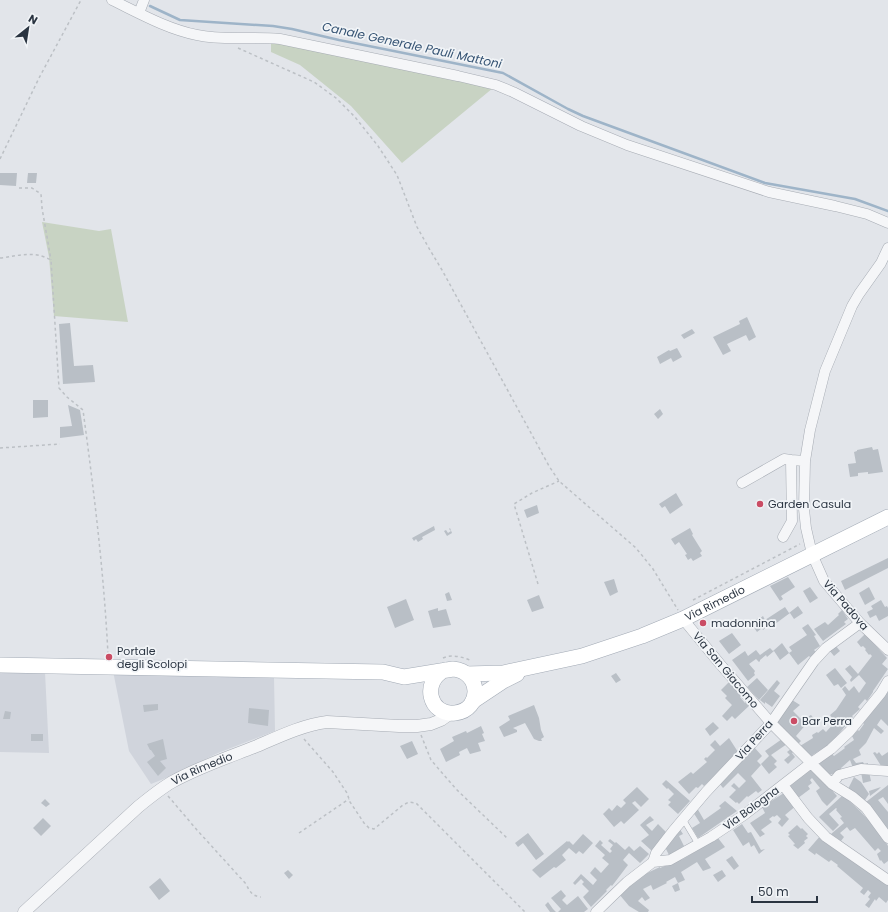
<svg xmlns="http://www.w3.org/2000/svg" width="888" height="912" viewBox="0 0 888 912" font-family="Poppins,sans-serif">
<rect width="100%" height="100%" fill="#e2e5ea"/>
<path fill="#d0d4dc" d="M0,670L45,672L49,753L0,752Z
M113,671L274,677L275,731L218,753L171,776L151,784L129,751Z"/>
<path fill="#c8d3c3" d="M271,42L326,50L493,88L402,163L351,106L300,65L271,52Z
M42,222L99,231L111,229L128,322L54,316L49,257Z"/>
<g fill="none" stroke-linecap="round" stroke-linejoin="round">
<path stroke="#9eb4c8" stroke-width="2.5" d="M150,6L180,20L273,26L292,29L339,40L503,73L568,109L583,116L765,183L855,199L888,211"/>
</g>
<path fill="#b9bfc6" d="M0,173H17L16,186L0,185Z
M28,173H37L36,183H27Z
M747,317L756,337L749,341L746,335L727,344L731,351L723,355L713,337L740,324L739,321Z
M70,323L74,366L93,365L95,382L63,384L59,324Z
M692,329L695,333L684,339L681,335Z
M677,348L682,357L673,362L671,358L660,364L657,357L669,350L670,351Z
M33,400H48V417L33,418Z
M68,405L80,410L84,435L60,438V427L72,426Z
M660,409L663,414L658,419L654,414Z
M872,447L873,450L878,449L883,472L868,474V472L858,473V476L850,477L848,464L856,463L854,452L857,451V450Z
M676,493L683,505L670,514L665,506L662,508L659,504Z
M537,505L539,513L527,518L524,510Z
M434,526L435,530L422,537L423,539L418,542L416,539L414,541L412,538Z
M450,528L452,533L447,536L444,531L446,530L448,533L451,531L449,529Z
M690,528L693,534L692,535L702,551L700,553L702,556L693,561L691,558L688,560L685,555L687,554L679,542L675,545L671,539Z
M888,558V568L845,590L841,581Z
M788,577L795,587L781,596L783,599L780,601L770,586Z
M614,579L618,592L610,596L604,582Z
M810,587L818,598L810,603L803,591Z
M869,587L875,599L865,605L859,593Z
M449,592L452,600L447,601L445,594Z
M539,595L544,608L532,612L527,600Z
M406,599L414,620L395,628L387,607Z
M881,600L885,607L887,606L888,608V616L879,621L876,615L870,618L867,612L873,609L871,606Z
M798,606L803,613L794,619L790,613L771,627L769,625L763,630L762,628L757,632L751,623L758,618L759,619L763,616L765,620L785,607L789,613Z
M438,608V611L446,609L451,625L433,628L428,611Z
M842,610L848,619L844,622L846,624L823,641L814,629L825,622L828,625L839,615L838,614Z
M808,624L816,635L814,636L820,646L814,650L816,652L811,658L809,656L798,665L789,653L780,660L774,651L767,657L766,655L760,660V661L759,662L756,659L749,664L755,671L754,673L755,675L748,681L732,660L745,651L748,656L756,650L760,655L770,648L773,651L782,643L789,653L792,651L789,647L807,635L802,628Z
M732,633L741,645L729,654L719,641Z
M865,634L887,658L882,664L888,669L873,691V692L867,701L865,699L858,707L860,709L852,716L853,717L837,736L834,741L811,756L800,746L813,738L812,735L817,732L818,733L823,729L826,732L835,722L830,715L836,710L846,695L842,689L845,686L849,691L854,686L859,693L866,683L859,675L851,682L850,680L852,677L845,669L850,665L858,674L872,656L870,654L869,655L865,650L866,649L863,646L861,647L857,642Z
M835,645L840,651L834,656L829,650Z
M835,668L847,683L841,688L838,684L834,686L826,675Z
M616,673L621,680L616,683L611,676Z
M757,678L768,690L759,700L747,687Z
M777,680L780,683L774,691L780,696L772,707L765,702V704L760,700Z
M729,682L741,696L740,697L745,703L746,702L750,705L735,719L732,716L727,721L722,716L732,705L725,698L727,696L721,690Z
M888,692V726L881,719L877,725L884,731L881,734L874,728L866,743L859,750L861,755L853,759L856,763L863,762L864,764L868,763V767L853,768L850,760L841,768L842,771L829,775L818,762L831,753L834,756L841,751L845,748L844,747L854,740L852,736L858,730L859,731L864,724L863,723Z
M789,698L800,705L793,711L802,720L811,715L815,720L810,724L808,722L796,736L801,741L798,744L773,720Z
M158,704V710L144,712L143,705Z
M534,705L539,718L541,730L544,737L541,739L542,741H539L534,739L525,723L513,728L517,730V732L504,737L499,727L510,720L508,716Z
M249,708L269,710L268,726L248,723Z
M5,711L11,712L10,719H3Z
M713,722L719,728L710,736L705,729Z
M481,726L484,733L482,734L485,741L478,743L481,751L470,754L467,748L459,752L460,755L446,762L440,749L454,741L452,737L466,731L467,733Z
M31,734H43V741H31Z
M729,738L738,752L704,786L702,784L698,788L696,787L689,794L678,782L691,772L693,774L707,762L704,759L706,757L707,758L715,750L710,745L715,740L720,746Z
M163,739L167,759L160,761L166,768L158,776L147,762L155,756L151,750H150L147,744Z
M782,739L787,744L771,755L777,761L774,764L777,767L769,774L761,764L769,756L765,751Z
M412,741L418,754L407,759L400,746Z
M754,747L762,756L757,761L761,765L751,776L762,790L758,793L756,791L748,797L747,796L739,804L737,802L736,803L729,797L736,790L731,786L734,783L739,788L746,781L738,773L723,788L719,783Z
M792,748L794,751L792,753L795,757L788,764L784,760L790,755L787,752Z
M875,752L877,754L879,752L882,756L888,752V768L883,769L873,753Z
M812,767L837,796L827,806L822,801L816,791L820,788L812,778L810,780L812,783L808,786L810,789L798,798L790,786Z
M861,772H869L871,781L863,783Z
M854,777L861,782L869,794L865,800L848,789Z
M666,780L690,801L678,814L668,805L671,802L668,800L674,794L668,788L667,789L662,784Z
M888,785V804L883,797L878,800L888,812V830L876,813L866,802Z
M637,787L649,799L641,807L635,801L632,803L639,810L624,824L621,821L614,827L603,814L609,808L612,811L617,805L621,808L626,803L623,800Z
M881,787L878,790L870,796L869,791Z
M787,791L797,805L785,815L789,819L782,827L778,823L781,819L777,815L774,817L773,816L769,819L772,822L761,830L765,834L760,837L750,823L765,813L762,807Z
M843,795L860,811L880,832L888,846V861L884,864L881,860L880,861L877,854L881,851L878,848L875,851L855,828L850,831L847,827L840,833L844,837L841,841L831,834L844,823L840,818L842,817L836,810L837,809L836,808L829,814L839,825L833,831L819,817Z
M45,799L50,804L46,807L41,803Z
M725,801L737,811L698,838L692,828L700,823L693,812L697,808L704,820L721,808L719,806Z
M650,816L654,820L646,825L652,831L658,824L667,833L652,851L641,841L649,835L640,825Z
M43,818L51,826L41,836L33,828Z
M742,824L748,833L751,832L761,850L765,849L759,854L754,845L751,847L749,842L743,846L733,830Z
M797,825L801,829L802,828L808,834L806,836L808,838L804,841L805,843L798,849L793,845L795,844L788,836L790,835L788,833Z
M679,828L683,834L679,836L684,846L669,855L664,845Z
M528,833L544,854L536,860L523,843L518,847L515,843Z
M583,834L593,843L583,854L579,851L576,854L569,848L562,855L566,860L556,868L554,867L540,878L532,870L567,841L568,842L569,841L573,845Z
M821,835L888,885V900L886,903L879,897L876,901L875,899L869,908L865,905L870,899L868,897L871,893L868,890L864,895L860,892L863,888L837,866L838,865L831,860L829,862L816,853L815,855L808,850Z
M718,838L725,847L705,859L711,868L703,871L697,862L681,872L685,880L678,883L675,877L666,882L667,883L653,890L651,885L643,889L650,898L645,901L642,897L638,901L649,910L648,912H639L629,906L619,894L645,874L660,867V868L667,865V866L671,864V863L683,859Z
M610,839L615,843L616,842L625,850L629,846L634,851L640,846L649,854L640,863L629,853L623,860L628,865L612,886L611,885L606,890L607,891L591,907L583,897L589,891L582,884L584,882L581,879L575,885L573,883L581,874L593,885L597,880L590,873L595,867L601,873L609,864L602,858L605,855L595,846L600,840L603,843L601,845L610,853L612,851L610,849L613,845L608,841Z
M732,856L739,866L734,870L726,860Z
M288,870L293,875L289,879L284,873Z
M722,870L726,876L718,882L713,875Z
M160,878L170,891L159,900L149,887Z
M678,883L680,890L675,892L672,886Z
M561,890L566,896L562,900L567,905L578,896L588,909L584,912H558L561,909L551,898Z
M548,902L553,909L556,912H550L545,905Z"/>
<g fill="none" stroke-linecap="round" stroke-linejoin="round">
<g stroke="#a7acb4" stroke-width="6">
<path id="service" d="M683,819L698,844"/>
</g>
<g stroke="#a7acb4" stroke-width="11">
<path id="minor" d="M112,0C139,13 167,29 197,35C224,41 252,36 280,39L458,76L496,85L513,92L581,126L627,145L769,192L835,206L867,214L888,223
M139,13L144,0
M888,248L881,263L859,294L852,306L825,371L810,430L805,461L804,509L806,528L812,554L824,581L860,623L888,650
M742,483L784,459L791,460
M783,537L792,521L791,460L805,461
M683,619L720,664L771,723L832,784L853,797L866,808L888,838
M832,784L839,775L861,769L888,771
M783,785L808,818L826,837L888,880
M653,862L656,853L673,831L706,792L771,723L814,661L826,648L860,623
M596,912L627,882L653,862L670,860L711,837L744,815L811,763L831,749L849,732L881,693L888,681"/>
</g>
<g stroke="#a7acb4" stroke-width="13">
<g id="tertiary">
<path id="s1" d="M24,912L138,807C149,798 160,789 172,782C199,767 229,757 257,746C280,736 303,725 327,722L399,726H417L431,724L441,720L451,713"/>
</g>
</g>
<g stroke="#a2aab5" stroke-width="16">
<g id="primary">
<path d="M0,665L383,672L404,677L453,669C481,671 483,710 455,713C429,716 421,681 445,670"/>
<path id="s2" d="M467,674L503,673L582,656L642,636L683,619L888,517"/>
<path d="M473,701L503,681L517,674"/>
</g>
</g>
<path stroke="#bcc0c5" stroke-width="1.5" stroke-dasharray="3 3" stroke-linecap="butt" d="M238,48L314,82L336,98L355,117L378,146L397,175L417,227L430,250L442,270L549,466L559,481L636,548L653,569L678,610
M0,159L39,78L81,0
M19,188H32L41,194L42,208L51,260
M0,258C19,256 33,250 51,260L59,388L67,397L83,410C94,492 104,573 108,655
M0,448L60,444
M538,584L514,504L532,493L559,481
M693,600L800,544
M443,658C452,654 463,657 472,661
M421,735L431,760L456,789L508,839
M304,739L333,772L347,793L350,802L364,823L369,828L374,829L403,805L409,802L416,803L525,912
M168,796L197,830L246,884C250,892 252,896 261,897
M299,833L349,799"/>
<use href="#service" stroke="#f5f6f8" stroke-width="5"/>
<use href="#minor" stroke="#f5f6f8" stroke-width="10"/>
<use href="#tertiary" stroke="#f5f6f8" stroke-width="12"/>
<use href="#primary" stroke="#fff" stroke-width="15"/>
</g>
<g fill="#ca4c64" stroke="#f1f4f7" stroke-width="1.5">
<circle cx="760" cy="504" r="4"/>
<circle cx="703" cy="623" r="4"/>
<circle cx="109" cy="657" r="4"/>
<circle cx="794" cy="721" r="4"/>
</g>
<g text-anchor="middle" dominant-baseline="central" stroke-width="3.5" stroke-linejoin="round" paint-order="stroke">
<g font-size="11" fill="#2a3441" stroke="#f1f4f7" text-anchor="start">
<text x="768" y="504">Garden Casula</text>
<text x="711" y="623">madonnina</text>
<text x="117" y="651">Portale<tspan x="117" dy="13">degli Scolopi</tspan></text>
<text x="802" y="721">Bar Perra</text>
</g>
<g font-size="11" fill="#2a3441" stroke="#f1f4f7">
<text stroke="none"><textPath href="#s2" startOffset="260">Via Rimedio</textPath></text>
<text transform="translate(846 605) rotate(49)">Via Padova</text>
<text transform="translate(726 670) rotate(50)">Via San Giacomo</text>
<text transform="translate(754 740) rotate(-48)">Via Perra</text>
<text stroke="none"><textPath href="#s1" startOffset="230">Via Rimedio</textPath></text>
<text transform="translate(751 808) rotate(-36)">Via Bologna</text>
</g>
<g font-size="12" font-style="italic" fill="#365474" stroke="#f1f4f7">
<text transform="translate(412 45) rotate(12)">Canale Generale Pauli Mattoni</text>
</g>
</g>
<g transform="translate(28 28) rotate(30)" stroke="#f1f4f7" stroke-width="3" paint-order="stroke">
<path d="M0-3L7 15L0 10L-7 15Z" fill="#2a3441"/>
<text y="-6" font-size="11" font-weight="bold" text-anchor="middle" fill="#2a3441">N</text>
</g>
<path d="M752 896v6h65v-6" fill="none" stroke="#2a3441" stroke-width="2"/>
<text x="758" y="896" font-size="12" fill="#2a3441" stroke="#f1f4f7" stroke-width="3" paint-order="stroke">50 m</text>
</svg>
